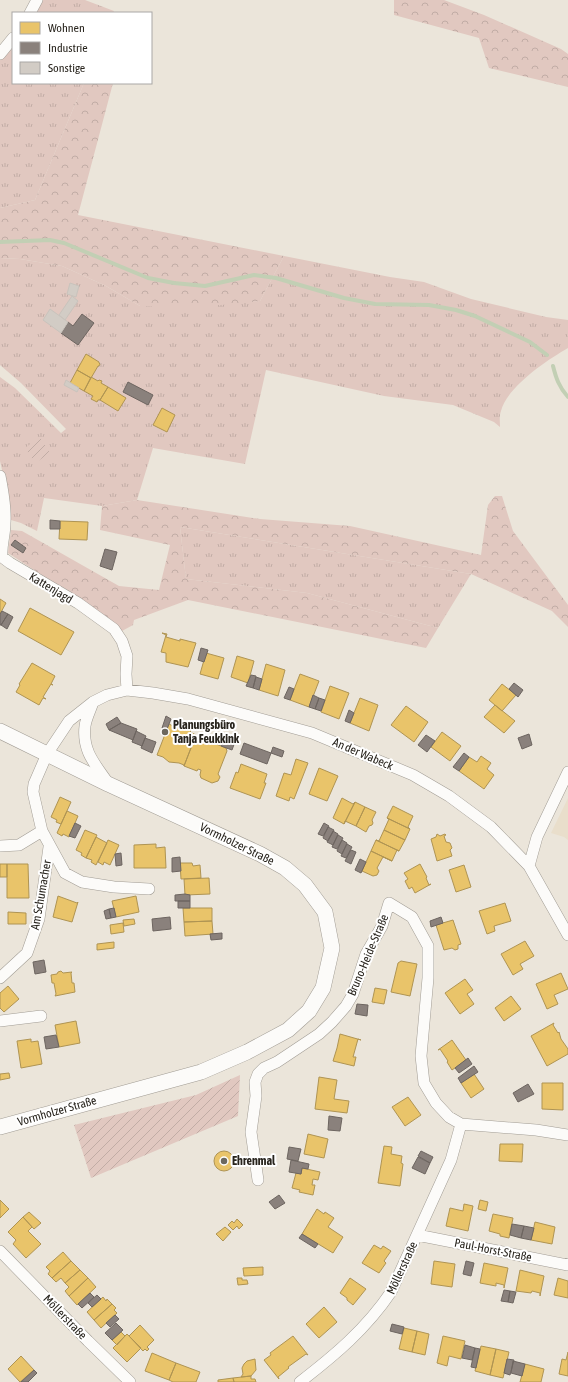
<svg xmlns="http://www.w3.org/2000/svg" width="568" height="1382" viewBox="0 0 568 1382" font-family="'Asap Condensed',sans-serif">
<defs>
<pattern id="grass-tufts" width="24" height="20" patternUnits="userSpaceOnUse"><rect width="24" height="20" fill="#e1c8c0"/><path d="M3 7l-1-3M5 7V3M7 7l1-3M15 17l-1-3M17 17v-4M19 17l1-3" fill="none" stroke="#c1aca5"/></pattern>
<pattern id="forest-crowns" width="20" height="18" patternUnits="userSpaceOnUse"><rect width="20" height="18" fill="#e1c8c0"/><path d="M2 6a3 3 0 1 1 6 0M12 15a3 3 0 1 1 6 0" fill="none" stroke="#c1aca5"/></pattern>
<pattern id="garden-furrows" width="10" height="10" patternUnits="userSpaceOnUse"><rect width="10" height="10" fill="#e1c8c0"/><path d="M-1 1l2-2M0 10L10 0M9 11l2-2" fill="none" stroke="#c1aca5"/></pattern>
</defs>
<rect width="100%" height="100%" fill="#ebe5da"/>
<path fill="#e9decb" d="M568,798V840L564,837L551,833Z"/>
<path fill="url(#grass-tufts)" d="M41,0H85L114,11L113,13H33Z
M13,44V83H84L35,200L0,208V59Z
M284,256L390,277L424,282L471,299L546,317L568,320V348C547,360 507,387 501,411C499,416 500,422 500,427L494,422L453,405L384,396L266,370L245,464L153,448L137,500L102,506L44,498L37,531L21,523L11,520L7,492L0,461V377L15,388L61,433L66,429L21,383L0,365V258L20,259L62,266L106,286L140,306L260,301Z
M180,527L471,574L438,628L307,593L186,579Z"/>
<path fill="url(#forest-crowns)" d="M394,0H444L484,15L561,49L568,54V87L489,68L479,38L394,15Z
M84,83H113L78,215L284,256L260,301L190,308L140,306L106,286L62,266L20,259L0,258V208L35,200Z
M495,496H502L513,531L568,605V627L552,611L471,574L180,527L186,579L307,593L438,628L426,648L188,600L134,620L133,625L122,631L83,602L8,553L11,530L22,531L119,586L159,590L170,545L100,530L102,506L137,500L260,519L350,526L481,555L488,505Z"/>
<path fill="url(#garden-furrows)" d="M40,437L50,453L35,463L25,448Z
M240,1075L238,1116L91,1178L74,1125L196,1095Z"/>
<path fill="#e9c46a" stroke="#af9453" d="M86,354L99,362V363L100,364L99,366H98L91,378L77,370Z
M77,370L91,378L84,391L70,383Z
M91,377L98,381L99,380L102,381L101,383L108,387L100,400H98L97,402L91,399L93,396L84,391Z
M108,387L126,398L118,411L100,400Z
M162,408L175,415L167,432L153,425Z
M60,521L88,522L87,540L59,539Z
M0,599L6,603L0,614Z
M30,608L74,632L61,655L18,631Z
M162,633L167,634L166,637L180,641V639L196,643L188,667L166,662V653L161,652L166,635Z
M206,653L224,658L218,679L200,674Z
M237,656L254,661L248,683L231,677Z
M32,663L55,676L51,684L53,685L51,684L43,697L46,699L43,698L39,705L16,692L20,685L19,684Z
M266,664L285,670L278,696L259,690Z
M300,674L319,681L309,707L290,700Z
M502,684L516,695L502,711L489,700Z
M330,686L349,693L339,719L321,712Z
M360,698L378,705L369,731L350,723Z
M495,705L515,721L504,733L484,717Z
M406,706L428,722L414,742L391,725Z
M169,724L175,727V725H179L189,729L191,731L190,732L196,735L184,766V765L179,763L169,762L163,757L157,755Z
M442,732L461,746L450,761L431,747Z
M196,735V737L201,738L204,736L216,741V744L226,748L227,751L218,774L220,777L218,781L212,783L201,778L200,775L201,770L198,769L197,771L184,766Z
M481,756L491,763L487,769L494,775L484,789L459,771L469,757L477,762Z
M296,759L308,763L294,799L290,797L289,801L276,796L284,773L291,775Z
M241,764L267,774L264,783H266L260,799L230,788L236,772L238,773Z
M319,768L338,776L327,801L309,794Z
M60,797L71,802L61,824L56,822L57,820L51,817Z
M342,798L353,804L355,802L344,824L333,818Z
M355,802L365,807L356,826L345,821L344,824Z
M393,806L413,816L408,827L410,829L387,818Z
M365,807L376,812L372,820L373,823L372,825L369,826L366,832L356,826Z
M67,811L78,816L69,837L63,834L62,836L57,833Z
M387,818L410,829L405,840L384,830L389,819Z
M85,830L97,835L86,858L81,855L82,853L76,850Z
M384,830L405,840L399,851L376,840L379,841Z
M437,834L440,836L445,834L446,835L444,836L446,842L450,843L452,848L450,850L452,856L437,861L431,839L436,837Z
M96,837L107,843L96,865L91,862L92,860L86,858Z
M108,840L119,845L110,865L104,862L103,865L98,862Z
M376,840L399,851L397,850L392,861L371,851Z
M156,844V848L165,847L166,868H134V845Z
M371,851L392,861L383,857L377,868L379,871L377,875L373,876L362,871Z
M180,863H192L193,866L200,865L201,878L181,879Z
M0,864H7V877H0Z
M7,864H28L29,898H7Z
M420,864L427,877L426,878L429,885L431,884L415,893L412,887L409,889L405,881L408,879L404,873Z
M464,865L471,887L456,892L449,870Z
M209,878L210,894L185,895L184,879Z
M58,896L77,903L78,902L72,922L53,917Z
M136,896L139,912L116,917L112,901Z
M505,903L511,921L494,926L495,931L487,934L479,911Z
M183,908H212V921L184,922Z
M8,912L26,913V924H8Z
M134,919L135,924L124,926L123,920Z
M453,920L461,944L458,945V949L455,950L452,948L444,950L436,925Z
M212,921L213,934L185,936L184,922Z
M123,923L124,932L111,934L110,925Z
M525,941L534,956L520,964L523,969L513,975L501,954Z
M114,942V948L97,950V944Z
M401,961L417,964L410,996L391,992L398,963Z
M61,971L63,973L72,972L71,973L72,983H74L75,992L55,996L56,994L54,983H52L51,975L57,974L58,972Z
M561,973L568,989L554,995L558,1004L547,1009L536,984Z
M465,979L473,990L467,994L474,1004L460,1014L445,993Z
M8,986L19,999L4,1012L0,1008V993Z
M375,988L387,990L384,1004L372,1002Z
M511,996L521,1009L504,1021L495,1008Z
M76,1021L80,1043L59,1047L55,1025Z
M554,1023L553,1025L558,1033L559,1032L561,1039L568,1049V1054L547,1066L531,1036Z
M340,1034L361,1040L358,1039L353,1057H356L354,1066L333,1061L337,1048Z
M31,1039V1042L38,1041L42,1064L21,1068L17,1041Z
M452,1040L466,1060L452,1070L447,1062L448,1061L440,1049L438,1050Z
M9,1073L10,1078L0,1080V1074Z
M474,1074L484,1089L471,1098L461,1083Z
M319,1077L337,1080L334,1099L349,1101L347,1113L315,1109Z
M542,1083H563V1110L542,1109Z
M408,1097L421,1115L405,1126L392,1107Z
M308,1134L328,1139L324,1158L304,1154Z
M500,1144H523L522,1162L499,1161Z
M384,1146L392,1147L391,1154L402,1156L401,1163L403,1164L400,1186L378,1183Z
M214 1161a10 10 0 1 1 20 0a10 10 0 1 1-20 0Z
M302,1168L320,1172L318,1180L313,1179L312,1185H315L313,1195L299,1192L300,1190L292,1188L296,1173L301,1174Z
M0,1200L9,1209L0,1218Z
M480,1200L488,1202L486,1211L478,1209Z
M464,1204L473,1206L468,1231L446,1226L450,1208L463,1211Z
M317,1209L324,1214L325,1212L334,1218L328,1227L343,1237L333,1253L302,1234Z
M29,1212L41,1223L34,1229L23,1217Z
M493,1214L513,1218L509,1238L500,1236V1234L489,1231Z
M23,1217L32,1227L28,1231L41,1244L26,1258L13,1244L16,1240L8,1232Z
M237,1219L243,1225L239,1229L237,1226L233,1230L228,1225L232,1221L234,1223Z
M535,1222L555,1227L552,1244L531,1240Z
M225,1227L231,1232L223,1241L216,1234Z
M374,1245L381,1249L383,1246L391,1251L384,1261L386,1263L379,1273L362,1263Z
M63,1252L71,1261L52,1278L48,1274L50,1271L46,1267Z
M71,1261L80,1270L65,1283L61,1278L56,1282L52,1278Z
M434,1261L455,1264L452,1287L431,1284Z
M484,1263L508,1268L504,1288V1285L496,1283V1286L480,1283Z
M263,1267V1275L244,1276L243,1268Z
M80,1270L88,1278L69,1296L65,1291L69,1287L65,1283Z
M520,1270L544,1276L540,1296V1293L532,1291L531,1293L516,1291Z
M88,1278L96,1287L77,1305L69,1296Z
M237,1278H242V1280H247L248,1284L238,1285Z
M350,1278L366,1289L353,1305L347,1300V1298L340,1293Z
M558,1278L568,1281V1298L554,1295Z
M103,1297L106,1301L107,1299L112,1304L94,1320L87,1312Z
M112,1304L116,1308L114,1310L117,1313L101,1328L94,1320Z
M324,1307L337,1322L319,1338L306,1324Z
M140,1325L154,1340L147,1347L149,1349L147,1351L145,1349L143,1351L129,1336Z
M404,1328L417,1331L412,1352L399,1349Z
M417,1331L429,1334L425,1355L412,1352Z
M121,1332L125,1336L117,1345L112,1340Z
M127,1334L141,1348L127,1362L113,1348Z
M293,1336L308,1355L306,1354L288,1367L289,1368L278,1377L279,1379L264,1360L271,1355L270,1353Z
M443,1336L465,1341L461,1359L449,1356L447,1366L437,1363Z
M481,1346L496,1349L490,1375L475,1371Z
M496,1349L509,1352L503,1378L490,1375Z
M568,1352V1376L559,1374L562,1359L566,1360Z
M152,1353L176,1363L169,1380L145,1371Z
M21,1356L34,1370L20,1382L8,1369Z
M255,1359L256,1370L251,1376L241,1377L243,1374L242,1368L244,1364L247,1361Z
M176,1363L200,1372L196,1382H173L169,1380Z
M525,1364L544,1369L541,1382H520Z
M251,1376V1379H255L256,1382H234L233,1378Z
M233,1378L234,1382H218V1380Z"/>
<path fill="#8a817c" stroke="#6d6560" d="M82,314L94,323L78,345L61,333L68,322L73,326Z
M128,382L153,395L148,405L123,392Z
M50,520L60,521V529H50Z
M15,540L26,548L23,553L11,545Z
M105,549L117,552L112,570L100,566Z
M2,611L8,614L1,625H0V614Z
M8,614L13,617L7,629L1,625Z
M201,648L208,650L204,662L198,660Z
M251,675L256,676L253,688L246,686Z
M256,677L262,679L259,690L253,688Z
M514,683L523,690L518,697L509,689Z
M289,687L294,689L290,700L284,698Z
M313,695L319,698L315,709L309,707Z
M319,698L325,700L321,711L315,709Z
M349,710L354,713L350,723L345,721Z
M166,716L171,719L167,729L162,728Z
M117,717L121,723L109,730L106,724Z
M121,723L137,729L133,740L109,730Z
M136,731L146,736L142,746L132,742Z
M529,734L532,745L522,749L518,738Z
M225,735L236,739L232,750L221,746Z
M426,735L435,741L427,752L418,745Z
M145,738L156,742L152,753L141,748Z
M244,743L271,753L267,764L240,754Z
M273,747L284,751L282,757L271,753Z
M464,753L469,757L459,771L453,767Z
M75,823L81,826L75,838L69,836Z
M324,823L329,826L323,836L318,834Z
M328,827L334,830L328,841L323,838Z
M333,831L338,834L333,845L327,842Z
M338,835L343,838L337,849L332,847Z
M342,840L347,843L342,854L337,851Z
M347,844L352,847L346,858L341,856Z
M351,850L356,852L351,864L345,861Z
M121,853L122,865L116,866L115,854Z
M180,857L181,871L172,872V858Z
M360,859L366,862L361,873L355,870Z
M185,894L190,895V901H175V895Z
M178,901H190V908H178Z
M114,908L116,917L111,918L109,909Z
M109,909L111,918L106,919L104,911Z
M170,917L171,929L153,931L152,919Z
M441,917L443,923L431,927L430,921Z
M222,933V939L211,940L210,934Z
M44,960L46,972L35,974L33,962Z
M357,1004L368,1005L367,1016L355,1014Z
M56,1035L59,1047L46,1049L44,1037Z
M468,1058L472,1064L459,1073L455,1068Z
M474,1066L478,1072L461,1083L458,1078Z
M528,1084L534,1094L518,1102L513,1093Z
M329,1116L342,1118L340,1131L328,1130Z
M289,1147L301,1149L298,1161L287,1159Z
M421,1151L433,1157L430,1163L418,1156Z
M418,1157L430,1163L425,1174L412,1168Z
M291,1160L309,1164L308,1169L302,1168L301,1174L289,1172Z
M279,1195L285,1203L275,1209L269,1202Z
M512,1224L524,1226L521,1238L510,1235Z
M524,1226L534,1228L531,1240L521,1238Z
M302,1234L318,1244L315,1248L299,1238Z
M466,1261L474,1263L471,1276L463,1274Z
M504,1290L510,1291L508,1302L501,1301Z
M510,1291L516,1292L513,1303L508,1302Z
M90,1293L94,1297L82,1308L78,1304Z
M97,1295L101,1299L92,1307L88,1303Z
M115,1315L119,1319L110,1327L106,1323Z
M116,1323L123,1330L112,1340L105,1333Z
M392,1324L404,1327L402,1334L390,1331Z
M465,1345L475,1348L472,1360L462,1358Z
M475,1348L480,1349L476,1368L471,1367Z
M507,1359L514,1360L510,1375L504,1373Z
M513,1361L525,1364L522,1376L511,1373Z
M34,1370L37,1373L28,1382H21Z"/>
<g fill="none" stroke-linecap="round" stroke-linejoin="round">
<path stroke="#c2cfb4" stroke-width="4" d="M0,242L50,240L64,243L148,278L174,283L205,286L254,275L276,278L344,298L375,304L429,305L456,310L475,316L530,342L547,355
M553,366C556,378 559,387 568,397"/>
</g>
<path fill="#d2ccc5" stroke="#c9c3bc" d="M70,283L79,286L76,297L67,294Z
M72,296L78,301L65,320L59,315Z
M50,309L68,322L61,333L43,320Z
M66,380L79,388L77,392L64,385Z"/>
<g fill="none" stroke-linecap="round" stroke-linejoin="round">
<g stroke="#a19c94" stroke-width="12">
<path id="street" d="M30,13L37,0
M0,54L13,38
M0,476C3,491 6,507 5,523C5,536 1,544 2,557L10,563L78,603L114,629L122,641L127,656L126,674L127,690
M93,702C91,709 86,718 85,726C82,751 95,764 108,783
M0,846L19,845L42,831
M529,866L537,837L568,772
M149,889L114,887L82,882L65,873L42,831L33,792L34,784L47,754L69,721L93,702L107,695L127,690L153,693L188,699L312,733L413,775L449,796L491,827L529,866L568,935
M0,978L27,953L39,919L49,847
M0,1021L41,1016
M258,1180L251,1132L256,1096L255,1082L258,1074L264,1068L277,1062L319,1034L332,1022L346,1006L353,994L366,954L382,926L389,903L412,917L428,946V978L421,1056L424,1083L436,1103L449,1117L461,1124L536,1130L568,1135
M417,1235L568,1265V1264
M0,1251L88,1341L130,1382
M300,1382C335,1355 366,1329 391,1292L451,1160L461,1124"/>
</g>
<g stroke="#a19c94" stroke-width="16">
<path id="secondary" d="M0,731L108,784L260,854L285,868L305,885L325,912L332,948L323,988L309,1011L288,1030L247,1052L201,1072L0,1127"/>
</g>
<use href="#street" stroke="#fcfbf9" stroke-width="11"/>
<use href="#secondary" stroke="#fcfbf9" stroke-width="15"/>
</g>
<g fill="#6c685f" stroke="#fff" stroke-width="1.5">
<circle cx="165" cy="732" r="4"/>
<circle cx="224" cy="1161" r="4"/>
</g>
<g text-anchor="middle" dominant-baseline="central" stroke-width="4" stroke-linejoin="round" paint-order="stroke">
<g font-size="12" fill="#28241d" stroke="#fff">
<text transform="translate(51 588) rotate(31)">Kattenjagd</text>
<text transform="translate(363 754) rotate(23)">An der Wabeck</text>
<text transform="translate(237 844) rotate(26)">Vormholzer Straße</text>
<text transform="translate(41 895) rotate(-80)">Am Schumacher</text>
<text transform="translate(368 955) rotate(-67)">Bruno-Heide-Straße</text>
<text transform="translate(57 1111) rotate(-16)">Vormholzer Straße</text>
<text transform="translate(493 1250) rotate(11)">Paul-Horst-Straße</text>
<text transform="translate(402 1268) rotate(-65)">Möllerstraße</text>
<text transform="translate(65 1317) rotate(46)">Möllerstraße</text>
</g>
<g font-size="12" font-weight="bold" fill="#28241d" stroke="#fff" text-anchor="start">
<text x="173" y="725">Planungsbüro<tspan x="173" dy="14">Tanja Feukkink</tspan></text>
<text x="232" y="1161">Ehrenmal</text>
</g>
</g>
<rect x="12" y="12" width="140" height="72" fill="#ffffff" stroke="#a9a7a5"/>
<rect x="20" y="22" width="20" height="12" fill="#e9c46a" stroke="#a9a7a5"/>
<text x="48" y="32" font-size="12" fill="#28241d">Wohnen</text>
<rect x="20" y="42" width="20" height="12" fill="#8a817c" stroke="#a9a7a5"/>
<text x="48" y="52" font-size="12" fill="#28241d">Industrie</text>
<rect x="20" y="62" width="20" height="12" fill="#d2ccc5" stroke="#a9a7a5"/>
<text x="48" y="72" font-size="12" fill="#28241d">Sonstige</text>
</svg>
